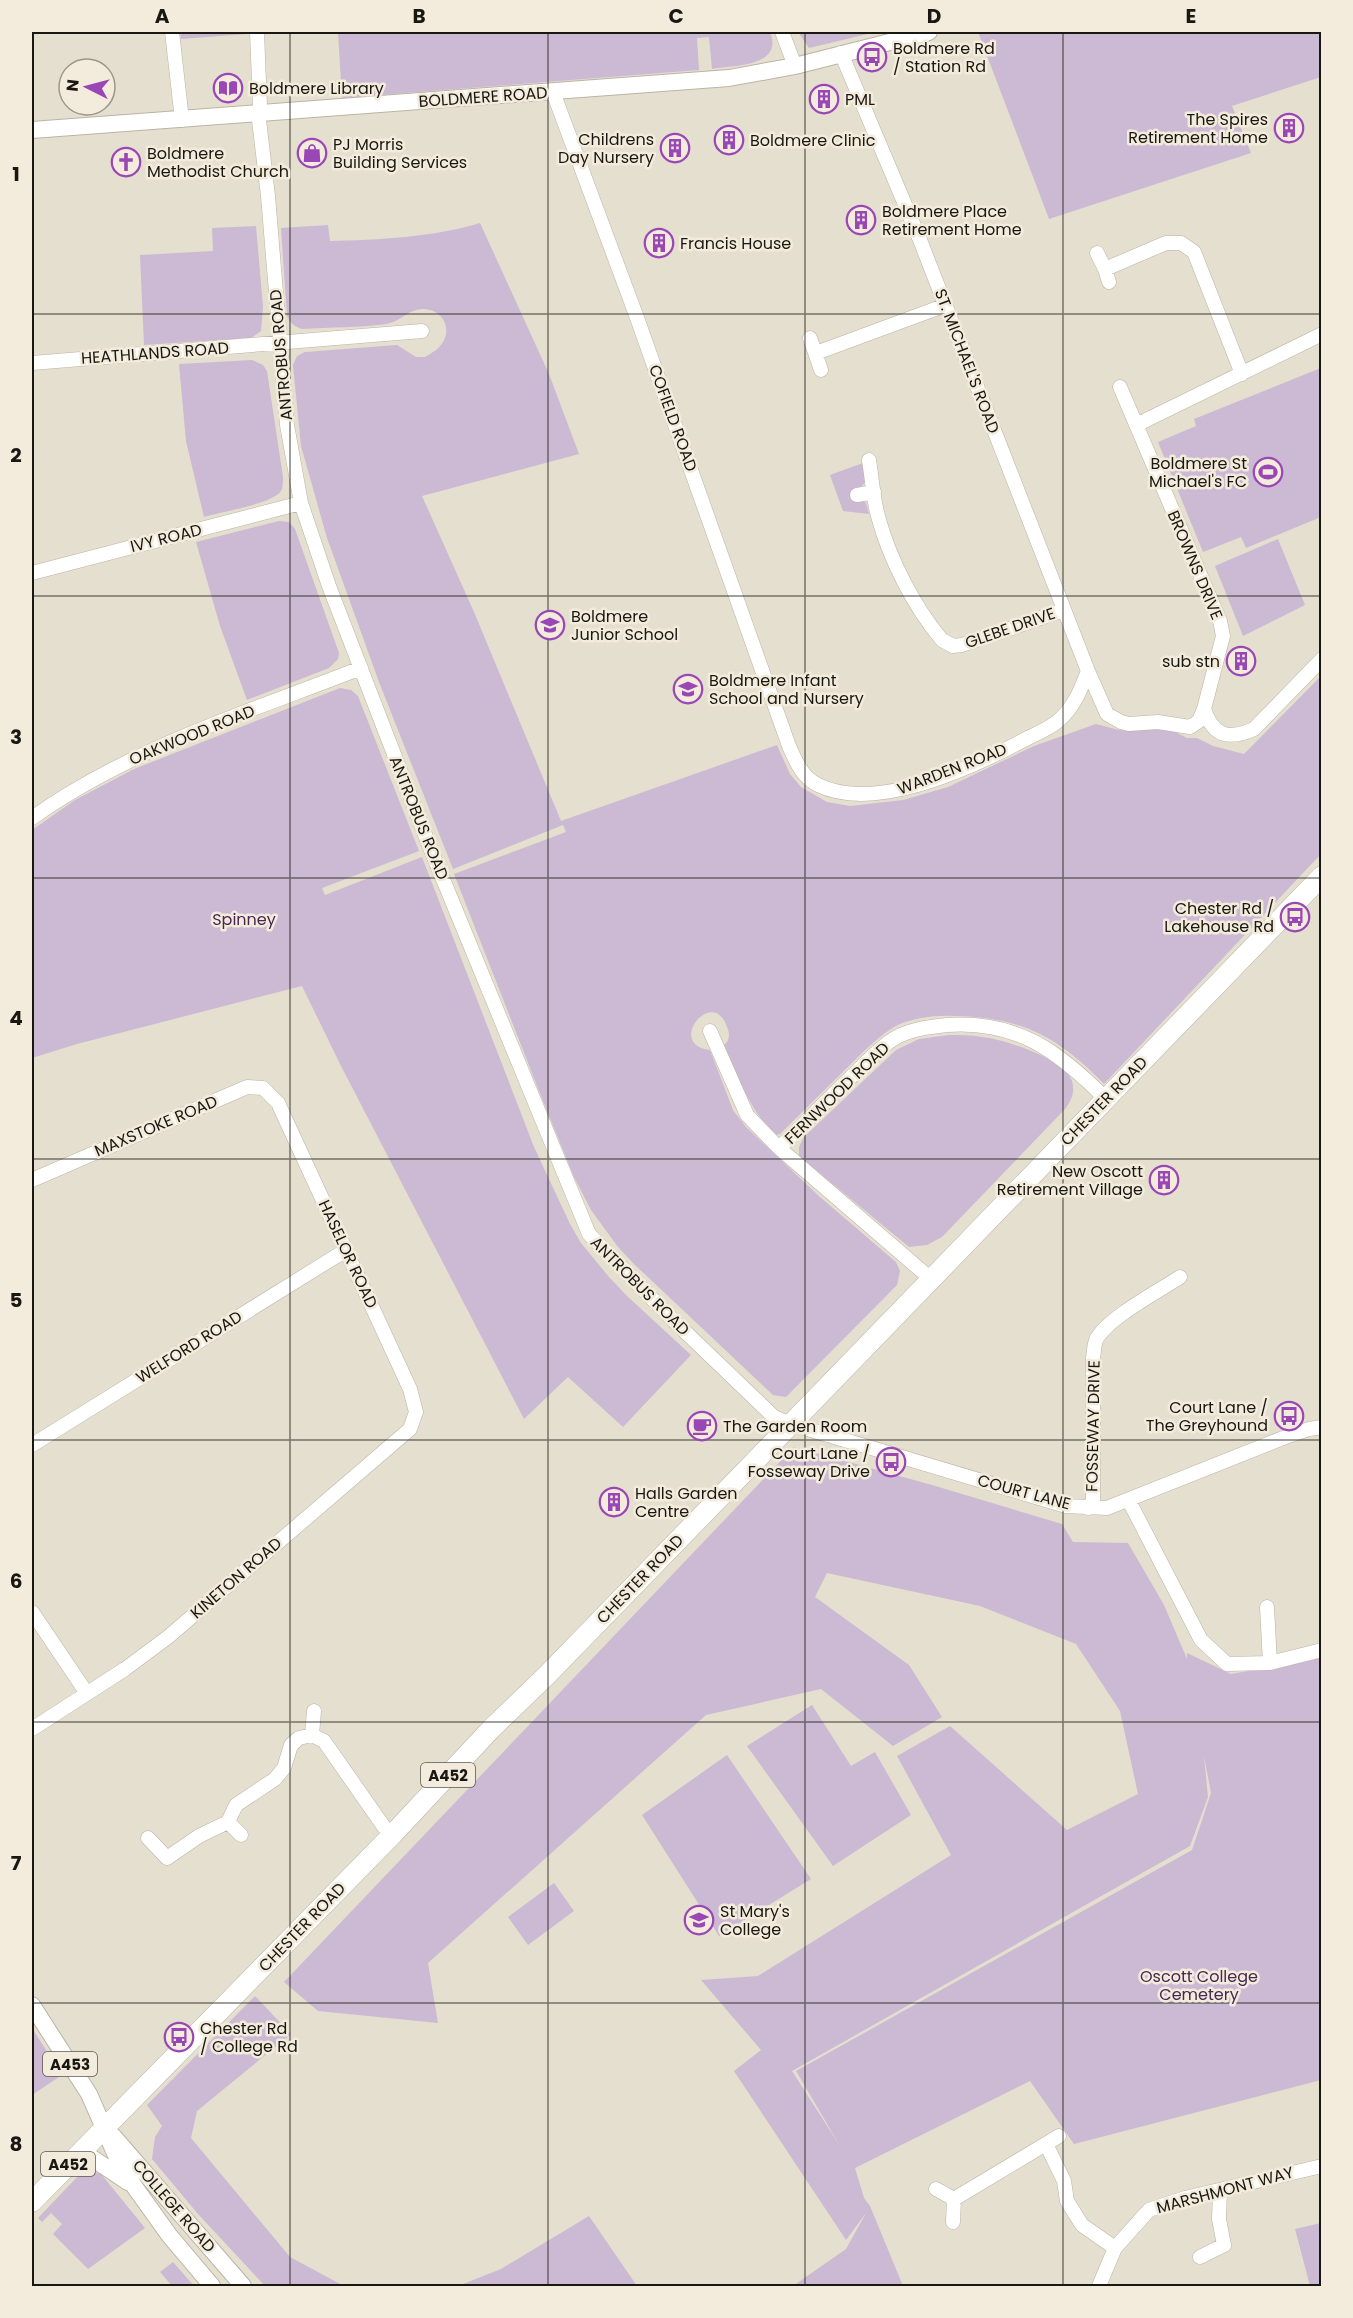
<svg xmlns="http://www.w3.org/2000/svg" width="1353" height="2318" viewBox="0 0 1353 2318" font-family="Poppins,sans-serif">
<rect width="100%" height="100%" fill="#e5dfcf"/>
<path fill="#ccb9d4" fill-rule="evenodd" d="M180,32H247V34L181,39Z
M338,32H770C784,67 734,65 712,69L709,37L697,38L699,70L342,98Z
M798,32H876L809,48Z
M978,32H1321V77L1232,106L1251,153L1049,219Z
M480,223L549,374L579,454L422,496L474,612L561,821L777,745L790,774L801,787L827,802L850,806L903,800L948,787L1034,746L1096,724L1119,730L1134,731L1157,728L1173,731L1187,738H1197L1213,746L1244,754L1321,676V854L1104,1084C1057,1036 1021,1017 953,1016C935,1015 910,1018 894,1027C884,1033 874,1042 865,1050L780,1134L776,1135C749,1110 738,1077 724,1045C730,1040 730,1034 727,1027C713,985 665,1045 710,1050L733,1110L746,1127L820,1197L896,1262L900,1271L897,1285L786,1397L773,1395L634,1264L618,1247L591,1210L574,1177L539,1091L454,874L566,832L563,825L453,869L379,682L327,538L301,446L293,365L297,356L305,352L397,345L416,357H425C432,353 439,349 443,342C452,327 442,310 424,309C410,308 400,322 386,324C359,328 330,327 302,329C294,326 291,324 287,316L281,228L328,225L330,241C377,240 435,237 480,223Z
M256,226L263,307L261,331L251,338L144,345L140,255L213,251L212,228Z
M252,360L263,365L267,371L283,477C283,482 283,488 281,491C273,504 219,512 204,517L186,441L179,364Z
M1321,368V517L1246,548L1241,537L1203,552L1158,442L1196,426L1194,419Z
M871,460C867,477 868,487 850,492L851,500H861L866,503L869,514L843,511L830,475Z
M279,521L289,522L295,529L339,653L338,659L329,668L247,700L220,626L196,542Z
M1278,539L1305,605L1243,636L1215,566Z
M340,688L351,690L358,696L419,851L322,888L325,895L422,857L534,1147L570,1224L581,1243L609,1277L627,1296L691,1355L623,1427L568,1377L524,1419L341,1066L302,986L77,1044L32,1058V830L75,800L134,769Z
M949,1035C960,1035 971,1035 982,1037C1004,1039 1065,1059 1072,1081C1075,1092 1072,1099 1066,1108L942,1237L927,1245L909,1247L799,1156V1147L804,1137L896,1050L919,1039Z
M794,1447L932,1485L1062,1524L1073,1542L1128,1543L1164,1605L1187,1659V1653L1231,1674L1321,1658V2080L1074,2144L1030,2081L855,2168L864,2198L870,2206L903,2286H793L846,2249L866,2213L846,2240L734,2071L761,2050L701,1980L758,1976L951,1855L897,1756L950,1726L1067,1830L1138,1794L1120,1711L1076,1644L980,1606L827,1573L815,1597L909,1665L942,1717L893,1746L821,1689L706,1715L428,1963L438,2023L318,2011L284,1982ZM1204,1756L1211,1793L1192,1850L796,2071L840,2146L792,2071L1190,1846L1208,1797Z
M812,1705L851,1766L875,1752L911,1815L833,1866L747,1746Z
M727,1755L811,1879L719,1936L642,1815Z
M554,1883L574,1911L528,1945L508,1917Z
M255,1996L291,2034L197,2111L191,2138L290,2257L344,2286H265L198,2214L152,2159L155,2137L162,2126L147,2105Z
M32,2028L62,2075L32,2095Z
M88,2171L101,2174L145,2228L88,2269L53,2234L62,2224L51,2213L42,2222L38,2218L80,2174Z
M589,2216L637,2286H458L501,2269Z
M1321,2223V2286H1310L1295,2229Z
M173,2262L194,2286H172L160,2272Z"/>
<g fill="none" stroke-linecap="round" stroke-linejoin="round">
<g stroke="#bab4a4" stroke-width="15">
<path id="minor" d="M172,32L182,120
M257,32L260,107L259,120L268,196L287,425L301,503L329,586L431,850L589,1234L674,1321L774,1417L791,1424L1066,1506L1107,1508L1283,1438L1309,1429L1322,1427
M782,32L795,66
M841,53L920,240L1088,671L1107,714L1121,722L1129,724L1158,722L1190,727L1199,721L1204,709L1223,636L1220,621L1120,387
M553,92L636,315L789,746C796,762 802,777 818,785C875,813 971,768 1022,741C1033,735 1049,729 1058,721C1074,708 1081,689 1088,671
M1097,253L1105,269
M1109,282L1105,269L1166,243H1181L1194,252L1242,374
M810,338L821,370
M816,353L946,305
M32,363L422,331
M1136,425L1322,334
M869,460C872,478 873,498 878,516C889,558 914,607 942,640L953,646L962,645L1064,610
M857,495L874,492
M32,573L301,503
M1204,709C1213,737 1229,740 1254,729L1322,659
M32,818C130,748 249,712 361,668
M710,1031L747,1115L779,1148
M32,1180L247,1087L263,1088L278,1103L410,1389L416,1412L410,1429L168,1637L125,1669L32,1729
M931,1279L779,1148C803,1125 826,1101 850,1078C864,1065 878,1048 895,1038C911,1029 929,1027 947,1025C1018,1020 1059,1052 1106,1099
M32,1445L346,1250
M1129,1501L1201,1640L1227,1664L1270,1663L1322,1650
M1088,1508L1093,1501V1358C1094,1353 1094,1345 1096,1340C1107,1318 1159,1291 1180,1277
M1267,1607L1270,1663
M32,1612L86,1692
M312,1735L314,1711
M228,1822L241,1835
M148,1838L167,1858L199,1836L228,1822L236,1805L275,1779L284,1768L291,1745L299,1738L312,1735L324,1741L384,1827L393,1834
M1046,2144L1064,2181L1067,2201L1082,2225L1115,2248
M936,2189L954,2199L1059,2136
M953,2222L954,2199
M1200,2257L1224,2245L1219,2219L1220,2190
M1099,2286L1115,2248L1149,2210L1185,2198L1322,2166"/>
</g>
<g stroke="#bab4a4" stroke-width="18">
<path id="major" d="M32,130L729,78L795,66L929,32
M32,2005L89,2094L118,2160L134,2186L169,2235L212,2286
M113,2136L243,2286
M73,2159L92,2158L128,2182"/>
</g>
<g stroke="#bab4a4" stroke-width="21">
<path id="highway" d="M32,2202L393,1834L491,1729L547,1675L791,1424L1322,876"/>
</g>
<use href="#minor" stroke="#fff" stroke-width="14"/>
<use href="#major" stroke="#fff" stroke-width="16"/>
<use href="#highway" stroke="#fff" stroke-width="20"/>
</g>
<path fill="none" stroke="#191711" stroke-width="1.5" stroke-opacity="0.55" d="M290,32V2286M548,32V2286M805,32V2286M1063,32V2286M32,314H1322M32,596H1322M32,878H1322M32,1159H1322M32,1440H1322M32,1722H1322M32,2003H1322"/>
<defs>
<g id="bus-ring" transform="scale(1.5)"><circle r="9.5" fill="#f3ecdc" stroke="#9a47b6" stroke-width="1.5"/><path d="M-5-6H5V4H4V6H2V4H-2V6H-4V4H-5ZM-3.5-4V0h7V-4ZM-3.5 1.2v1.5H-2V1.2ZM2 1.2v1.5H3.5V1.2Z" fill="#9a47b6"/></g>
<g id="library-ring" transform="scale(1.5)"><circle r="9.5" fill="#f3ecdc" stroke="#9a47b6" stroke-width="1.5"/><path d="M-6-4Q-3-5.5-.7-3.5V5Q-3 3-6 4ZM6-4Q3-5.5 .7-3.5V5Q3 3 6 4Z" fill="#9a47b6"/></g>
<g id="building-ring" transform="scale(1.5)"><circle r="9.5" fill="#f3ecdc" stroke="#9a47b6" stroke-width="1.5"/><path d="M-4-6H4V6H1V3H-1V6H-4ZM-2.5-4.3h1.7v1.8h-1.7ZM.8-4.3h1.7v1.8H.8ZM-2.5-1h1.7V.8h-1.7ZM.8-1h1.7V.8H.8Z" fill="#9a47b6"/></g>
<g id="shop-ring" transform="scale(1.5)"><circle r="9.5" fill="#f3ecdc" stroke="#9a47b6" stroke-width="1.5"/><path d="M-5-2.5h2.3a2.7 3.5 0 0 1 5.4 0H5L5.5 6h-11ZM-1.5-2.5h3a1.5 2.3 0 0 0-3 0Z" fill="#9a47b6"/></g>
<g id="church-ring" transform="scale(1.5)"><circle r="9.5" fill="#f3ecdc" stroke="#9a47b6" stroke-width="1.5"/><path d="M-1.2-6h2.4v3.5h3.3v2.4h-3.3V6h-2.4V-.1h-3.3v-2.4h3.3Z" fill="#9a47b6"/></g>
<g id="stadium-ring" transform="scale(1.5)"><circle r="9.5" fill="#f3ecdc" stroke="#9a47b6" stroke-width="1.5"/><path d="M0-5a6.5 5 0 1 0 0 10a6.5 5 0 1 0 0-10ZM-3.5-1.8h7v3.6h-7Z" fill="#9a47b6"/></g>
<g id="school-ring" transform="scale(1.5)"><circle r="9.5" fill="#f3ecdc" stroke="#9a47b6" stroke-width="1.5"/><path d="M0-5L7-2L0 1L-7-2ZM-4 1L0 2.5L4 1V4Q0 6-4 4Z" fill="#9a47b6"/></g>
<g id="cafe-ring" transform="scale(1.5)"><circle r="9.5" fill="#f3ecdc" stroke="#9a47b6" stroke-width="1.5"/><path d="M-5.5-4.5H6V0H3Q3 3.5 0 3.5H-2.5Q-5.5 3.5-5.5 0ZM3-3.2v2h1.7v-2ZM-6 4.5H4V6H-6Z" fill="#9a47b6"/></g>
<g id="university-ring" transform="scale(1.5)"><circle r="9.5" fill="#f3ecdc" stroke="#9a47b6" stroke-width="1.5"/><path d="M0-5L7-2L0 1L-7-2ZM-4 1L0 2.5L4 1V4Q0 6-4 4Z" fill="#9a47b6"/></g>
</defs>
<g fill-rule="evenodd">
<use href="#bus-ring" x="872" y="57"/>
<use href="#library-ring" x="228" y="88"/>
<use href="#building-ring" x="824" y="99"/>
<use href="#building-ring" x="1289" y="128"/>
<use href="#building-ring" x="729" y="140"/>
<use href="#building-ring" x="675" y="148"/>
<use href="#shop-ring" x="312" y="153"/>
<use href="#church-ring" x="126" y="162"/>
<use href="#building-ring" x="861" y="220"/>
<use href="#building-ring" x="659" y="243"/>
<use href="#stadium-ring" x="1268" y="472"/>
<use href="#school-ring" x="550" y="625"/>
<use href="#building-ring" x="1241" y="661"/>
<use href="#school-ring" x="688" y="689"/>
<use href="#bus-ring" x="1295" y="917"/>
<use href="#building-ring" x="1164" y="1180"/>
<use href="#bus-ring" x="1289" y="1416"/>
<use href="#cafe-ring" x="702" y="1426"/>
<use href="#bus-ring" x="891" y="1462"/>
<use href="#building-ring" x="614" y="1502"/>
<use href="#university-ring" x="699" y="1920"/>
<use href="#bus-ring" x="179" y="2037"/>
</g>
<g text-anchor="middle" dominant-baseline="central" stroke-width="5" stroke-linejoin="round" paint-order="stroke">
<g fill="#f3ecdc" stroke="#5a574e" stroke-width="1.5">
<rect x="421" y="1763" width="54" height="24" rx="4.5"/>
<rect x="43" y="2052" width="54" height="24" rx="4.5"/>
<rect x="41" y="2152" width="54" height="24" rx="4.5"/>
</g>
<g font-size="15" font-weight="bold" fill="#191711">
<text x="448" y="1775">A452</text>
<text x="70" y="2064">A453</text>
<text x="68" y="2164">A452</text>
</g>
<g font-size="16" fill="#191711" stroke="#f3ecdc" text-anchor="start">
<text x="893" y="48">Boldmere Rd<tspan x="893" dy="18">/ Station Rd</tspan></text>
<text x="249" y="88">Boldmere Library</text>
<text x="845" y="99">PML</text>
<text x="1268" y="119" text-anchor="end">The Spires<tspan x="1268" dy="18">Retirement Home</tspan></text>
<text x="654" y="139" text-anchor="end">Childrens<tspan x="654" dy="18">Day Nursery</tspan></text>
<text x="750" y="140">Boldmere Clinic</text>
<text x="333" y="144">PJ Morris<tspan x="333" dy="18">Building Services</tspan></text>
<text x="147" y="153">Boldmere<tspan x="147" dy="18">Methodist Church</tspan></text>
<text x="882" y="211">Boldmere Place<tspan x="882" dy="18">Retirement Home</tspan></text>
<text x="680" y="243">Francis House</text>
<text x="1247" y="463" text-anchor="end">Boldmere St<tspan x="1247" dy="18">Michael's FC</tspan></text>
<text x="571" y="616">Boldmere<tspan x="571" dy="18">Junior School</tspan></text>
<text x="1220" y="661" text-anchor="end">sub stn</text>
<text x="709" y="680">Boldmere Infant<tspan x="709" dy="18">School and Nursery</tspan></text>
<text x="1274" y="908" text-anchor="end">Chester Rd /<tspan x="1274" dy="18">Lakehouse Rd</tspan></text>
<text x="1143" y="1171" text-anchor="end">New Oscott<tspan x="1143" dy="18">Retirement Village</tspan></text>
<text x="1268" y="1407" text-anchor="end">Court Lane /<tspan x="1268" dy="18">The Greyhound</tspan></text>
<text x="723" y="1426">The Garden Room</text>
<text x="870" y="1453" text-anchor="end">Court Lane /<tspan x="870" dy="18">Fosseway Drive</tspan></text>
<text x="635" y="1493">Halls Garden<tspan x="635" dy="18">Centre</tspan></text>
<text x="720" y="1911">St Mary's<tspan x="720" dy="18">College</tspan></text>
<text x="200" y="2028">Chester Rd<tspan x="200" dy="18">/ College Rd</tspan></text>
</g>
<g font-size="16" fill="#191711" stroke="#f3ecdc">
<text transform="translate(483 97) rotate(-4)">BOLDMERE ROAD</text>
<text transform="translate(155 353) rotate(-4)">HEATHLANDS ROAD</text>
<text transform="translate(281 355) rotate(-95)">ANTROBUS ROAD</text>
<text transform="translate(967 361) rotate(69)">ST. MICHAEL'S ROAD</text>
<text transform="translate(673 418) rotate(70)">COFIELD ROAD</text>
<text transform="translate(166 538) rotate(-14)">IVY ROAD</text>
<text transform="translate(1195 565) rotate(67)">BROWNS DRIVE</text>
<text transform="translate(1010 628) rotate(-19)">GLEBE DRIVE</text>
<text transform="translate(192 735) rotate(-22)">OAKWOOD ROAD</text>
<text transform="translate(952 769) rotate(-21)">WARDEN ROAD</text>
<text transform="translate(419 818) rotate(68)">ANTROBUS ROAD</text>
<text transform="translate(837 1093) rotate(-44)">FERNWOOD ROAD</text>
<text transform="translate(1104 1101) rotate(-46)">CHESTER ROAD</text>
<text transform="translate(156 1126) rotate(-23)">MAXSTOKE ROAD</text>
<text transform="translate(348 1254) rotate(65)">HASELOR ROAD</text>
<text transform="translate(640 1286) rotate(45)">ANTROBUS ROAD</text>
<text transform="translate(189 1347) rotate(-32)">WELFORD ROAD</text>
<text transform="translate(1093 1426) rotate(-89)">FOSSEWAY DRIVE</text>
<text transform="translate(1024 1492) rotate(15)">COURT LANE</text>
<text transform="translate(236 1578) rotate(-41)">KINETON ROAD</text>
<text transform="translate(640 1579) rotate(-46)">CHESTER ROAD</text>
<text transform="translate(302 1927) rotate(-46)">CHESTER ROAD</text>
<text transform="translate(1225 2190) rotate(-15)">MARSHMONT WAY</text>
<text transform="translate(174 2206) rotate(49)">COLLEGE ROAD</text>
</g>
<g font-size="16" fill="#472753" stroke="#f3ecdc">
<text x="244" y="919">Spinney</text>
<text x="1199" y="1976">Oscott College<tspan x="1199" dy="18">Cemetery</tspan></text>
</g>
</g>
<rect width="1353" height="2318" fill="none" stroke="#f3ecdc" stroke-width="66"/>
<g transform="translate(87 87) rotate(276)"><circle r="28" fill="#f3ecdc" stroke="#9c978b" stroke-width="1.5"/>
<path d="M0-4.5L10 22L0 15L-10 22Z" fill="#9a47b6"/>
<text y="-9" font-size="16" font-weight="bold" text-anchor="middle" fill="#191711">N</text>
</g>
<rect x="33" y="33" width="1287" height="2252" fill="none" stroke="#191711" stroke-width="2"/>
<g font-size="20" text-anchor="middle" font-weight="bold" fill="#191711">
<text x="162" y="23">A</text>
<text x="419" y="23">B</text>
<text x="676" y="23">C</text>
<text x="934" y="23">D</text>
<text x="1191" y="23">E</text>
<text x="16" y="181">1</text>
<text x="16" y="462">2</text>
<text x="16" y="744">3</text>
<text x="16" y="1025">4</text>
<text x="16" y="1307">5</text>
<text x="16" y="1588">6</text>
<text x="16" y="1870">7</text>
<text x="16" y="2151">8</text>
</g>
</svg>
